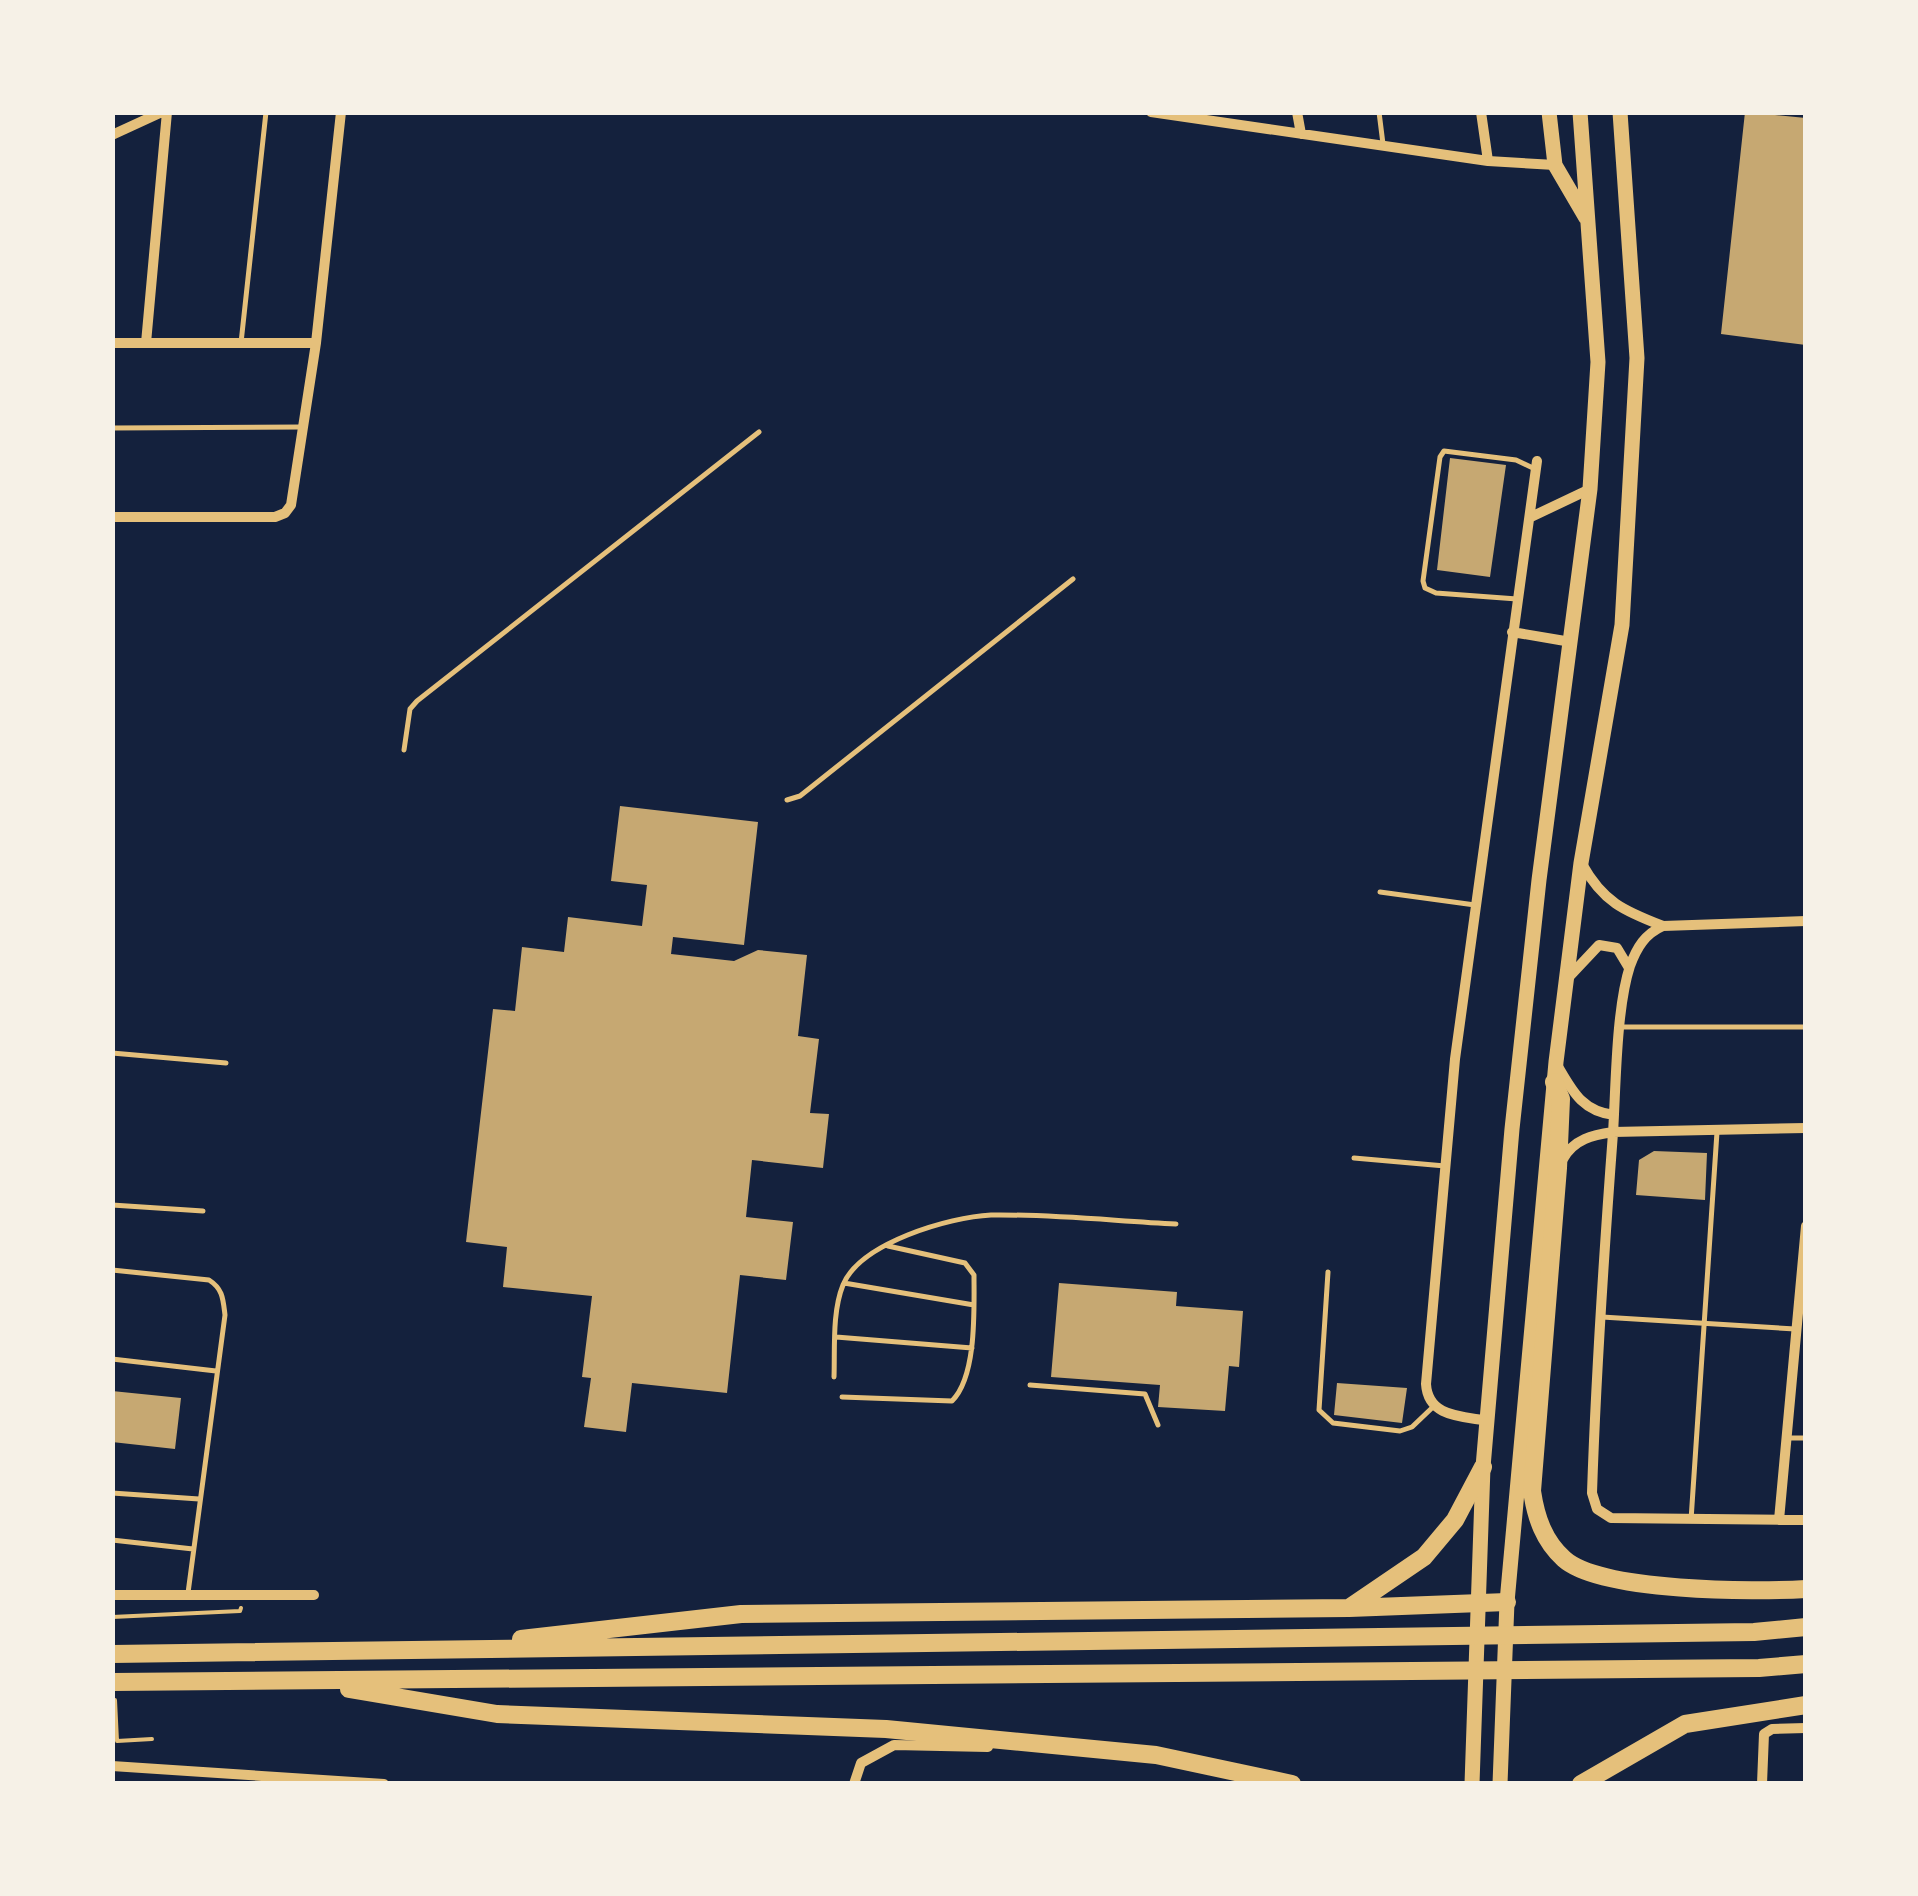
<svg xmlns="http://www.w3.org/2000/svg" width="1918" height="1896" viewBox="0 0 1918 1896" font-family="Arial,sans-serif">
<rect width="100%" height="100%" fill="#14213d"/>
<path fill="#c6a872" d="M1745,112L1806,118V345L1721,334Z
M1450,458L1506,465L1490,577L1437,570Z
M620,806L758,822L744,945L673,937L671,954L734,961L758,950L807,955L798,1036L819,1039L810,1113L829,1114L823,1168L752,1160L746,1217L793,1222L786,1280L740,1275L727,1393L632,1383L626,1432L584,1427L591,1378L582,1377L592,1296L503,1287L507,1247L466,1242L493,1009L515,1011L522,947L564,952L568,917L642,926L647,885L611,881Z
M1654,1151L1707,1153L1705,1200L1636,1195L1639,1160Z
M1059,1283L1177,1292L1176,1306L1243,1311L1239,1367L1229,1366L1225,1411L1158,1407L1160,1385L1051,1377Z
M1337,1383L1407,1388L1402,1423L1334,1415Z
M112,1391L181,1398L175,1449L112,1442Z"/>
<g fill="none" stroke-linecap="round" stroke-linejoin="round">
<path stroke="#e5c07b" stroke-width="4" d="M112,1617L240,1611L241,1608
M115,1700L117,1741L152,1739"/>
<path stroke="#e5c07b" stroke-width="5" d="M1379,112L1383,144
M241,343L266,112
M112,428L301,427
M1517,599L1436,593L1425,588L1423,581L1440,457L1444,451L1516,460L1535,469
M404,750L410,709L417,701L759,432
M787,800L800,796L1073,579
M1380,892L1475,905
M1621,1027H1806
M112,1053L226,1063
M1354,1158L1445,1166
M112,1205L203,1211
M112,1270L209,1280C223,1289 223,1299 225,1315L188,1593
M1328,1272L1319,1410L1333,1423L1400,1431L1412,1427L1434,1406
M844,1283L974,1305
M1602,1317L1795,1329
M836,1337L972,1348
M112,1359L216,1371
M834,1377C835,1349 832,1312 843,1285C860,1243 949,1217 991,1215C1052,1214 1115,1221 1176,1224
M1030,1385L1145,1394L1158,1425
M842,1397L952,1401C977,1376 974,1309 974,1275L965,1263L888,1246
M1787,1438H1806
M112,1493L199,1499
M1691,1520L1717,1132
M112,1540L193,1549"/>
<path stroke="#e5c07b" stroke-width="10" d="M1151,112L1488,161L1555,165
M1297,112L1301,134
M1481,112L1488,161
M112,135L162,112
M112,343H316
M146,343L167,112
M112,517H275L285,513L291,505L316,343L341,112
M1531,517L1590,489
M1512,632L1571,642
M1582,864C1603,902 1624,911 1663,926
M1806,921L1663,926C1645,934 1637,947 1630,966C1616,1009 1616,1086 1613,1133C1604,1253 1596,1372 1592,1493L1597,1509L1611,1518L1806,1520
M1567,979L1599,945L1617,948L1629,968
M1556,1063C1572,1090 1581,1111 1614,1115
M1563,1159C1574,1139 1593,1135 1613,1132L1806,1128
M1488,1421C1461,1416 1428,1417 1426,1384L1455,1059L1537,461
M1779,1520L1806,1226
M112,1595H314
M112,1766L384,1784
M854,1784L861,1763L894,1745L988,1747
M1762,1784L1764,1734L1772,1729L1806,1728"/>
<path stroke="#e5c07b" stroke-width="15" d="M1549,112L1555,165L1586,218
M1472,1784L1483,1467L1512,1129L1539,880L1590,489L1598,362L1580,112
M1500,1784L1507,1602L1556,1062L1581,863L1622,625L1637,358L1620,112"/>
<path stroke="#e5c07b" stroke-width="18" d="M1554,1082L1561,1099L1558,1168L1532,1491C1536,1518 1544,1541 1564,1559C1601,1592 1755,1592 1806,1589
M1349,1608L1424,1557L1455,1520L1483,1467
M521,1639L741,1614L1349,1608L1507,1602
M112,1654L1754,1632L1806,1627
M112,1682L1759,1668L1806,1664
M349,1689L497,1714L886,1729L1156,1755L1292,1784
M1581,1784L1685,1724L1806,1705"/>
</g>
<rect width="1918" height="1896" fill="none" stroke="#f6f1e7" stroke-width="230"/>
</svg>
